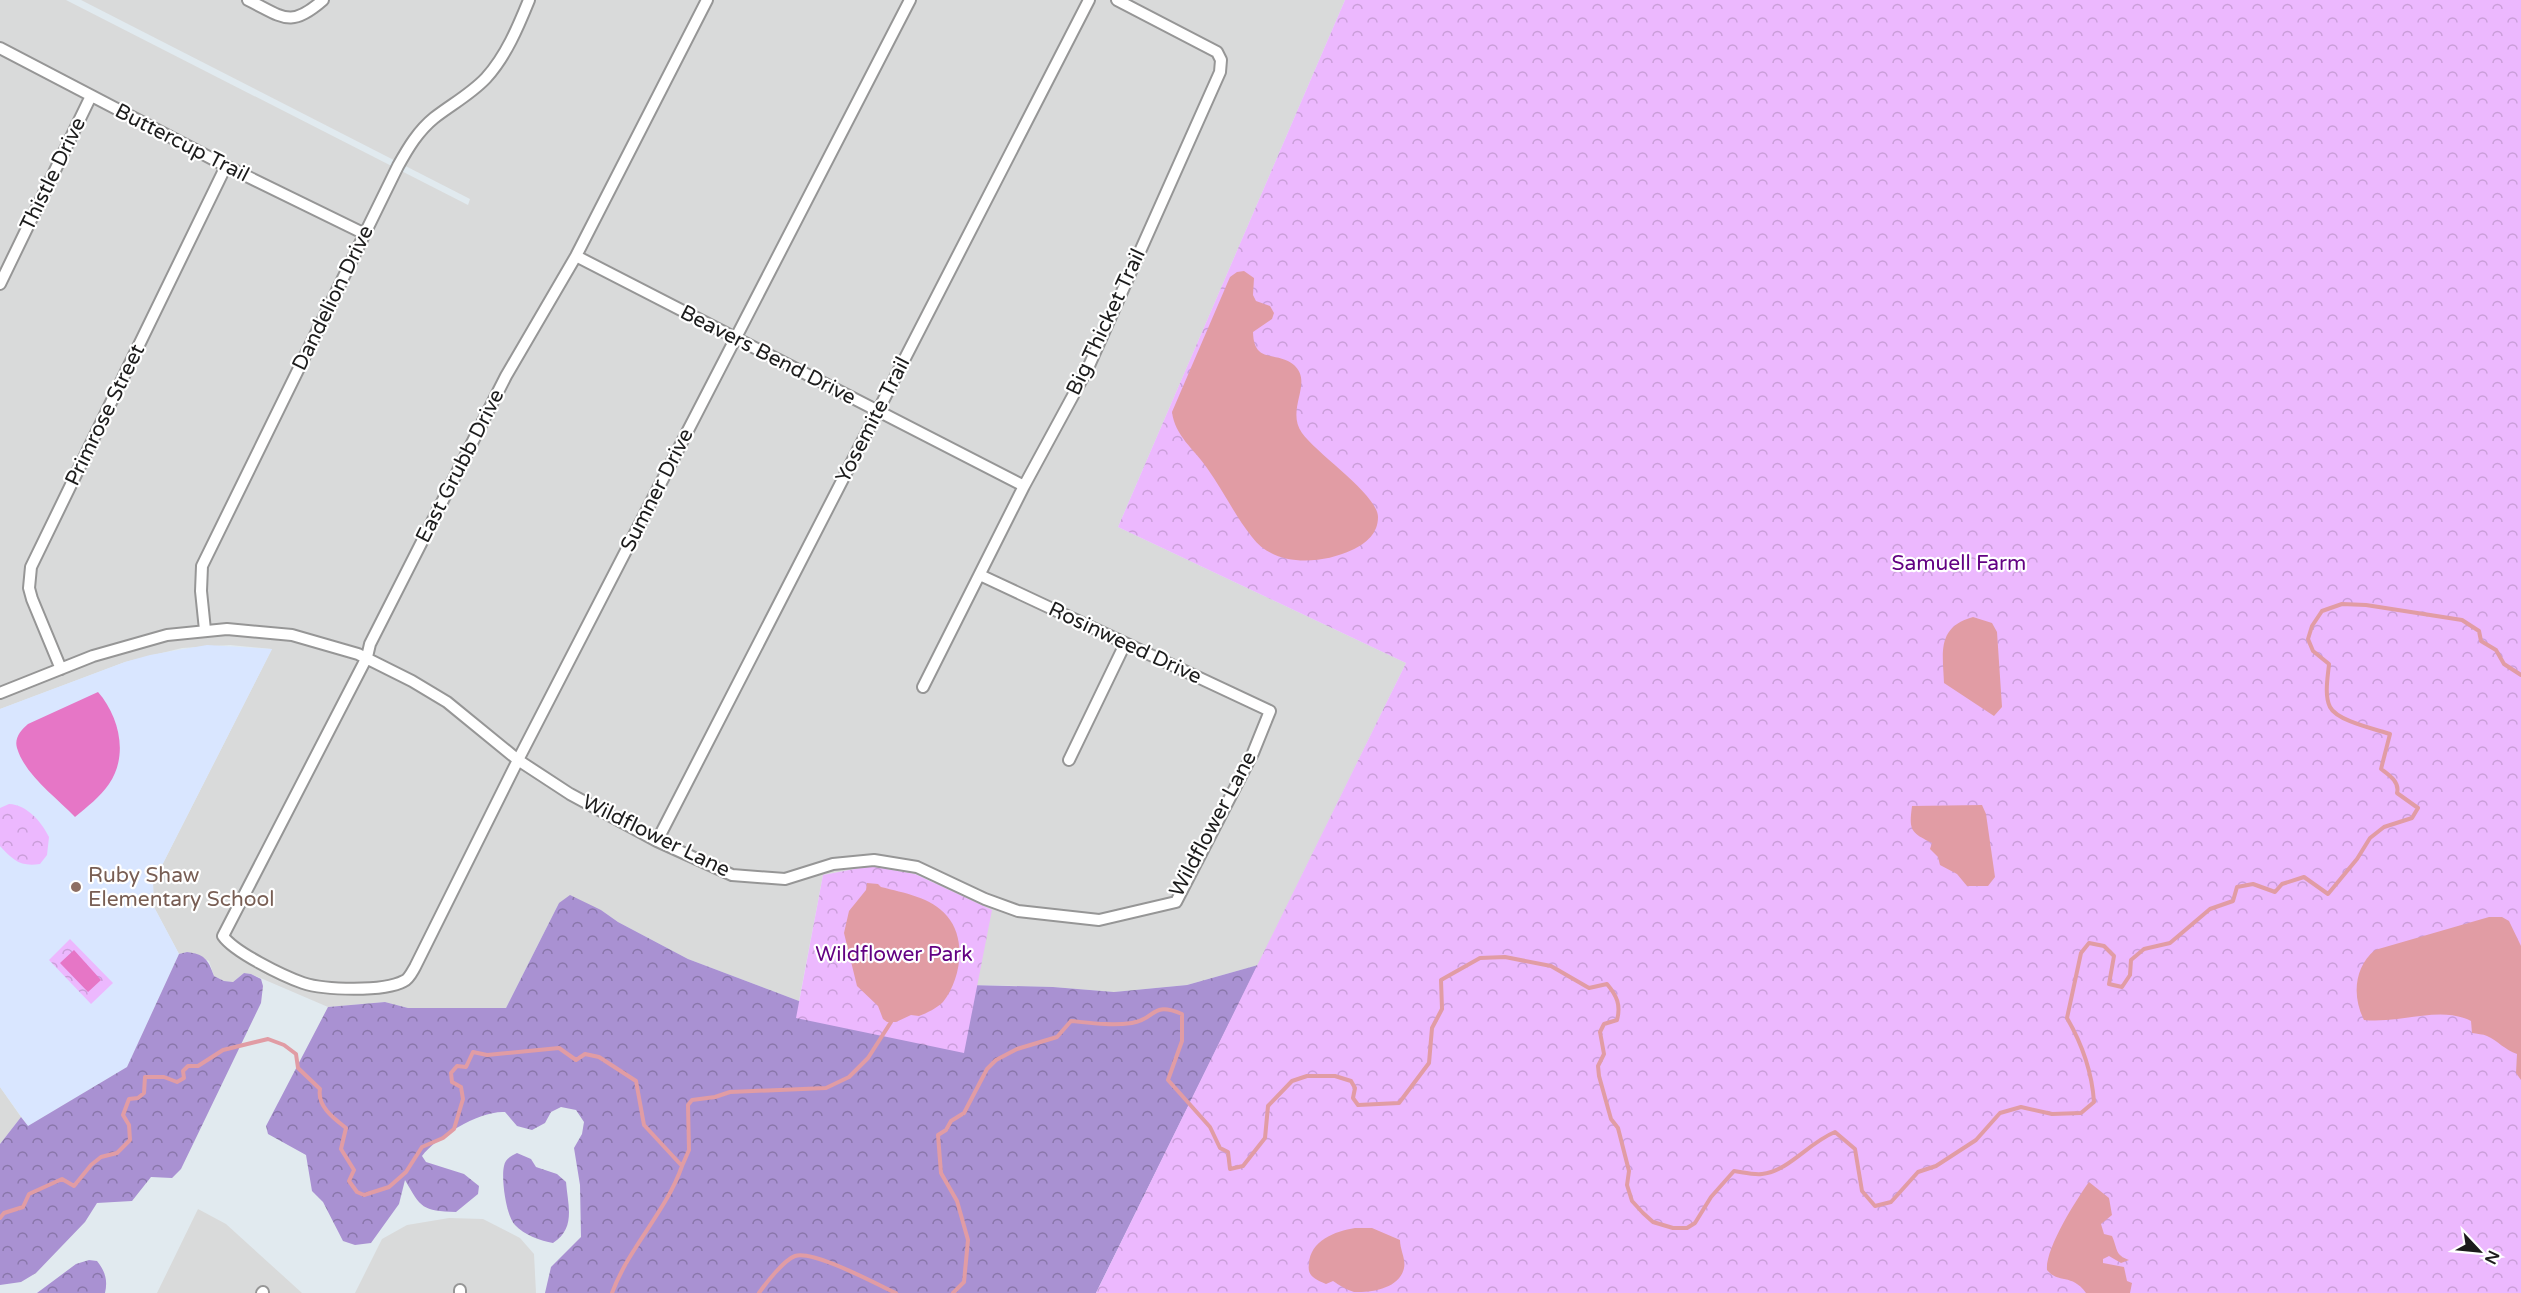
<svg xmlns="http://www.w3.org/2000/svg" width="2521" height="1293" viewBox="0 0 2521 1293" font-family="'Varela Round',sans-serif">
<defs>
<pattern id="forest-crowns" width="20" height="18" patternUnits="userSpaceOnUse" patternTransform="scale(1.5)"><rect width="20" height="18" fill="#a991d2"/><path d="M2 6a3 3 0 1 1 6 0M12 15a3 3 0 1 1 6 0" fill="none" stroke="#8976aa"/></pattern>
<pattern id="park-crowns" width="20" height="18" patternUnits="userSpaceOnUse" patternTransform="scale(1.5)"><rect width="20" height="18" fill="#ecb8fe"/><path d="M2 6a3 3 0 1 1 6 0M12 15a3 3 0 1 1 6 0" fill="none" stroke="#ca9ed9"/></pattern>
</defs>
<rect width="100%" height="100%" fill="#e1eaef"/>
<path fill="#d9dada" d="M0,0H66L468,205L470,199L81,0H1345L1118,527L1406,663L1258,965L1187,985L1114,992L1053,987L977,985L934,881L915,874L870,866L823,875L799,1001L688,959L618,922L601,910L559,903L506,1008H408L385,1002L328,1007L251,974L244,973L233,982L224,981L214,976L209,961L187,952L179,954L154,907L153,883L272,649L230,645L182,648L125,662L0,709Z
M0,1087L21,1117L0,1144Z
M198,1209L226,1224L302,1293H157Z
M449,1218L483,1219L520,1238L534,1254L536,1293H355L382,1239L407,1225Z"/>
<path fill="#d9e6ff" d="M207,645L272,649L153,883L154,907L179,954L127,1067L28,1126L0,1087V709L125,662L150,655Z"/>
<path fill="url(#forest-crowns)" d="M570,895L601,910L618,922L688,959L799,1001L969,985L1053,987L1114,992L1187,985L1258,965L1096,1293H545L551,1267L581,1237L580,1185L574,1148L582,1134L584,1122L576,1110L561,1107L551,1112L545,1123L532,1130L517,1126L505,1112C481,1110 436,1137 422,1156L426,1162L464,1174L479,1186L478,1194L456,1212C422,1211 421,1208 405,1180L399,1204L371,1243L355,1245L343,1241L323,1202L312,1191L306,1155L268,1134L266,1126L328,1007L385,1002L408,1008H506L559,903Z
M187,952C204,954 208,959 214,976L224,981L233,982L244,973L251,974L261,979L263,986L261,1003L181,1169L172,1178L151,1177L132,1201L97,1203L85,1222L36,1273L21,1282L0,1285V1144L21,1117L28,1126L127,1067L179,954Z
M517,1153L531,1159L536,1167L557,1174L566,1182C568,1206 576,1228 553,1243C541,1241 524,1235 515,1225C506,1216 501,1178 504,1166C505,1159 511,1156 517,1153Z
M89,1260L97,1261C105,1271 108,1280 105,1293H37L76,1264Z"/>
<path fill="url(#park-crowns)" d="M1345,0H2521V1293H1096L1406,663L1118,527Z
M9,804C27,805 41,821 49,837L47,855L40,864C20,867 13,860 0,846V808Z
M870,866L915,874L992,910L964,1053L796,1018L823,875Z
M70,939L113,983L91,1004L49,960Z"/>
<path fill="#e676c6" d="M98,692C119,716 129,755 109,784C100,797 87,807 75,817C56,797 25,775 17,748C14,738 21,730 28,724Z
M74,950L101,980L88,992L60,963Z"/>
<path fill="#e19ca4" d="M1244,271L1254,278L1253,295L1256,301L1270,306L1274,313L1272,319L1253,332C1254,365 1276,350 1294,365C1314,383 1285,409 1302,433C1317,454 1378,495 1378,517C1378,533 1367,543 1352,550C1322,564 1275,568 1252,537C1235,516 1223,490 1207,468C1194,449 1175,436 1172,412L1230,277L1237,272Z
M1973,617L1992,623L1997,632L2002,707L1994,716L1944,683C1943,654 1936,627 1973,617Z
M1982,805L1986,814L1995,877L1988,886H1967L1957,874L1940,865L1938,857L1930,849L1932,843C1910,832 1909,830 1912,806Z
M867,883L878,884L881,887C904,893 931,897 947,916C967,939 961,979 943,1002C937,1008 927,1013 919,1016L911,1015L896,1022H887L883,1019L878,1006L857,986L844,933L849,911L866,890Z
M2489,917H2502L2509,921L2521,946V1080L2516,1073L2517,1054C2505,1050 2498,1041 2487,1036C2483,1034 2477,1034 2472,1033L2471,1021C2440,1005 2400,1024 2364,1020C2352,997 2354,967 2375,950Z
M2089,1182L2109,1198L2112,1215L2101,1224L2104,1234L2112,1236C2118,1250 2115,1255 2129,1260L2121,1263L2109,1256L2103,1259V1263L2124,1267L2127,1281L2132,1283L2130,1293H2086C2072,1273 2058,1284 2047,1270C2045,1249 2076,1200 2089,1182Z
M1355,1228H1372L1400,1240C1400,1250 1406,1259 1404,1268C1400,1288 1372,1293 1354,1292C1347,1290 1339,1285 1333,1281L1326,1284C1322,1282 1316,1280 1313,1277C1309,1274 1308,1269 1309,1264C1310,1241 1335,1231 1355,1228Z"/>
<g fill="none" stroke-linecap="round" stroke-linejoin="round">
<path stroke="#e19ca4" stroke-width="4" d="M682,1166L689,1150L688,1105L692,1100L715,1097L730,1092L826,1088L849,1077L868,1058L891,1022
M0,1218L4,1213L23,1207L29,1194L62,1179L74,1186L91,1165L101,1157L117,1153L130,1140L129,1125L123,1115L129,1099L138,1098L144,1093L145,1077H164L177,1082L184,1078L183,1071L188,1066H198L223,1050L268,1039L284,1045L296,1054L298,1068L320,1089C317,1106 333,1118 346,1128L341,1149L354,1170L349,1181L357,1192L364,1195L389,1187L406,1172L422,1147L443,1138L454,1129L463,1099L461,1087L452,1082L451,1073L457,1066L466,1067L473,1052L487,1055L559,1048L576,1060L585,1054L599,1057L636,1081L644,1125L682,1166C666,1212 629,1247 612,1293
M759,1293C766,1283 784,1260 795,1256C814,1250 876,1284 896,1293
M953,1293L964,1282L968,1240L957,1201L941,1173L938,1135L946,1130L951,1121L964,1113L987,1069L996,1060L1017,1049L1057,1037L1071,1021C1091,1023 1111,1026 1132,1023C1157,1019 1150,1001 1182,1014V1041L1168,1080L1210,1127L1220,1148L1228,1152L1230,1169L1243,1166L1265,1138L1268,1106L1292,1081L1307,1076H1335L1351,1081L1355,1088L1353,1098L1358,1105L1399,1103L1429,1063L1432,1028L1442,1009L1441,980L1480,958L1505,957L1551,966L1589,988L1607,984C1617,996 1621,1005 1617,1020L1604,1024L1600,1032L1604,1054L1598,1066L1599,1076L1611,1119L1618,1128L1629,1171L1627,1185L1632,1201L1643,1213L1653,1222L1673,1228H1687L1695,1223L1711,1197L1734,1171C1742,1172 1753,1175 1762,1174C1789,1171 1808,1143 1835,1132L1855,1149L1862,1191L1875,1206L1891,1202L1918,1172L1936,1166L1976,1140L2000,1113L2021,1107L2052,1114L2081,1113L2094,1102C2092,1072 2082,1044 2067,1018L2081,953L2089,943L2104,946L2114,956L2109,984L2122,987L2130,975L2131,960L2144,949L2170,943L2210,909L2233,901L2237,887L2253,884L2275,892L2282,884L2304,877L2328,894L2357,859L2370,838L2384,827L2412,818L2418,808L2397,793C2400,782 2389,775 2381,769L2390,734C2375,729 2337,721 2330,707C2324,695 2328,676 2329,664L2313,651L2308,639L2312,626L2322,611L2342,604L2366,605L2462,620L2479,631L2481,641L2496,650L2504,664L2521,675"/>
<g stroke="#969696" stroke-width="14">
<path id="minor" d="M248,0C283,17 290,29 323,0
M707,0L576,256L506,376L370,644L367,657L223,936C234,952 283,976 303,983C324,990 384,992 404,981C409,979 412,972 415,967L518,760L910,0
M0,48L226,166L365,234
M576,256L1024,486
M0,284L91,96
M205,630L201,591L202,566L398,166C408,148 418,131 434,118C452,104 471,94 486,78C506,56 518,27 529,0
M61,669L32,599L29,588L31,567L226,166
M923,687L1024,486L1088,368L1220,72L1221,60L1217,52L1117,0
M0,693L93,656L167,635L227,629L292,635L358,654L412,681L447,702L518,760L570,794L657,841L732,875L785,879L833,864L874,860L917,867L985,899L1018,911L1099,920L1176,902L1253,753L1270,711L980,575
M1069,760L1125,644
M657,841L1089,0
M262,1293L263,1292
M460,1293V1290"/>
</g>
<use href="#minor" stroke="#fff" stroke-width="10"/>
</g>
<circle fill="#8d6e63" stroke="#fff" stroke-width="2" cx="76" cy="887" r="6"/>
<g text-anchor="middle" dominant-baseline="central" stroke-width="4.5" stroke-linejoin="round" paint-order="stroke">
<g font-size="21" fill="#1c1c1c" stroke="#fff">
<text transform="translate(182 143) rotate(27)">Buttercup Trail</text>
<text transform="translate(53 174) rotate(-64)">Thistle Drive</text>
<text transform="translate(333 298) rotate(-64)">Dandelion Drive</text>
<text transform="translate(1106 322) rotate(-65)">Big Thicket Trail</text>
<text transform="translate(768 355) rotate(27)">Beavers Bend Drive</text>
<text transform="translate(105 415) rotate(-64)">Primrose Street</text>
<text transform="translate(873 420) rotate(-63)">Yosemite Trail</text>
<text transform="translate(460 466) rotate(-63)">East Grubb Drive</text>
<text transform="translate(657 490) rotate(-63)">Sumner Drive</text>
<text transform="translate(1125 643) rotate(25)">Rosinweed Drive</text>
<text transform="translate(1213 824) rotate(-62)">Wildflower Lane</text>
<text transform="translate(656 836) rotate(26)">Wildflower Lane</text>
</g>
<g font-size="21" fill="#630283" stroke="#fff">
<text x="1959" y="563">Samuell Farm</text>
<text x="894" y="954">Wildflower Park</text>
</g>
<g font-size="21" fill="#785e54" stroke="#fff" text-anchor="start">
<text x="88" y="875">Ruby Shaw<tspan x="88" dy="24">Elementary School</tspan></text>
</g>
</g>
<g transform="translate(2479 1251) rotate(116)" stroke="#ffffff" stroke-width="4.5" paint-order="stroke">
<path d="M0-4.5L10 22L0 15L-10 22Z" fill="#1c1c1c"/>
<text y="-9" font-size="16" font-weight="bold" text-anchor="middle" fill="#1c1c1c">N</text>
</g>
</svg>
